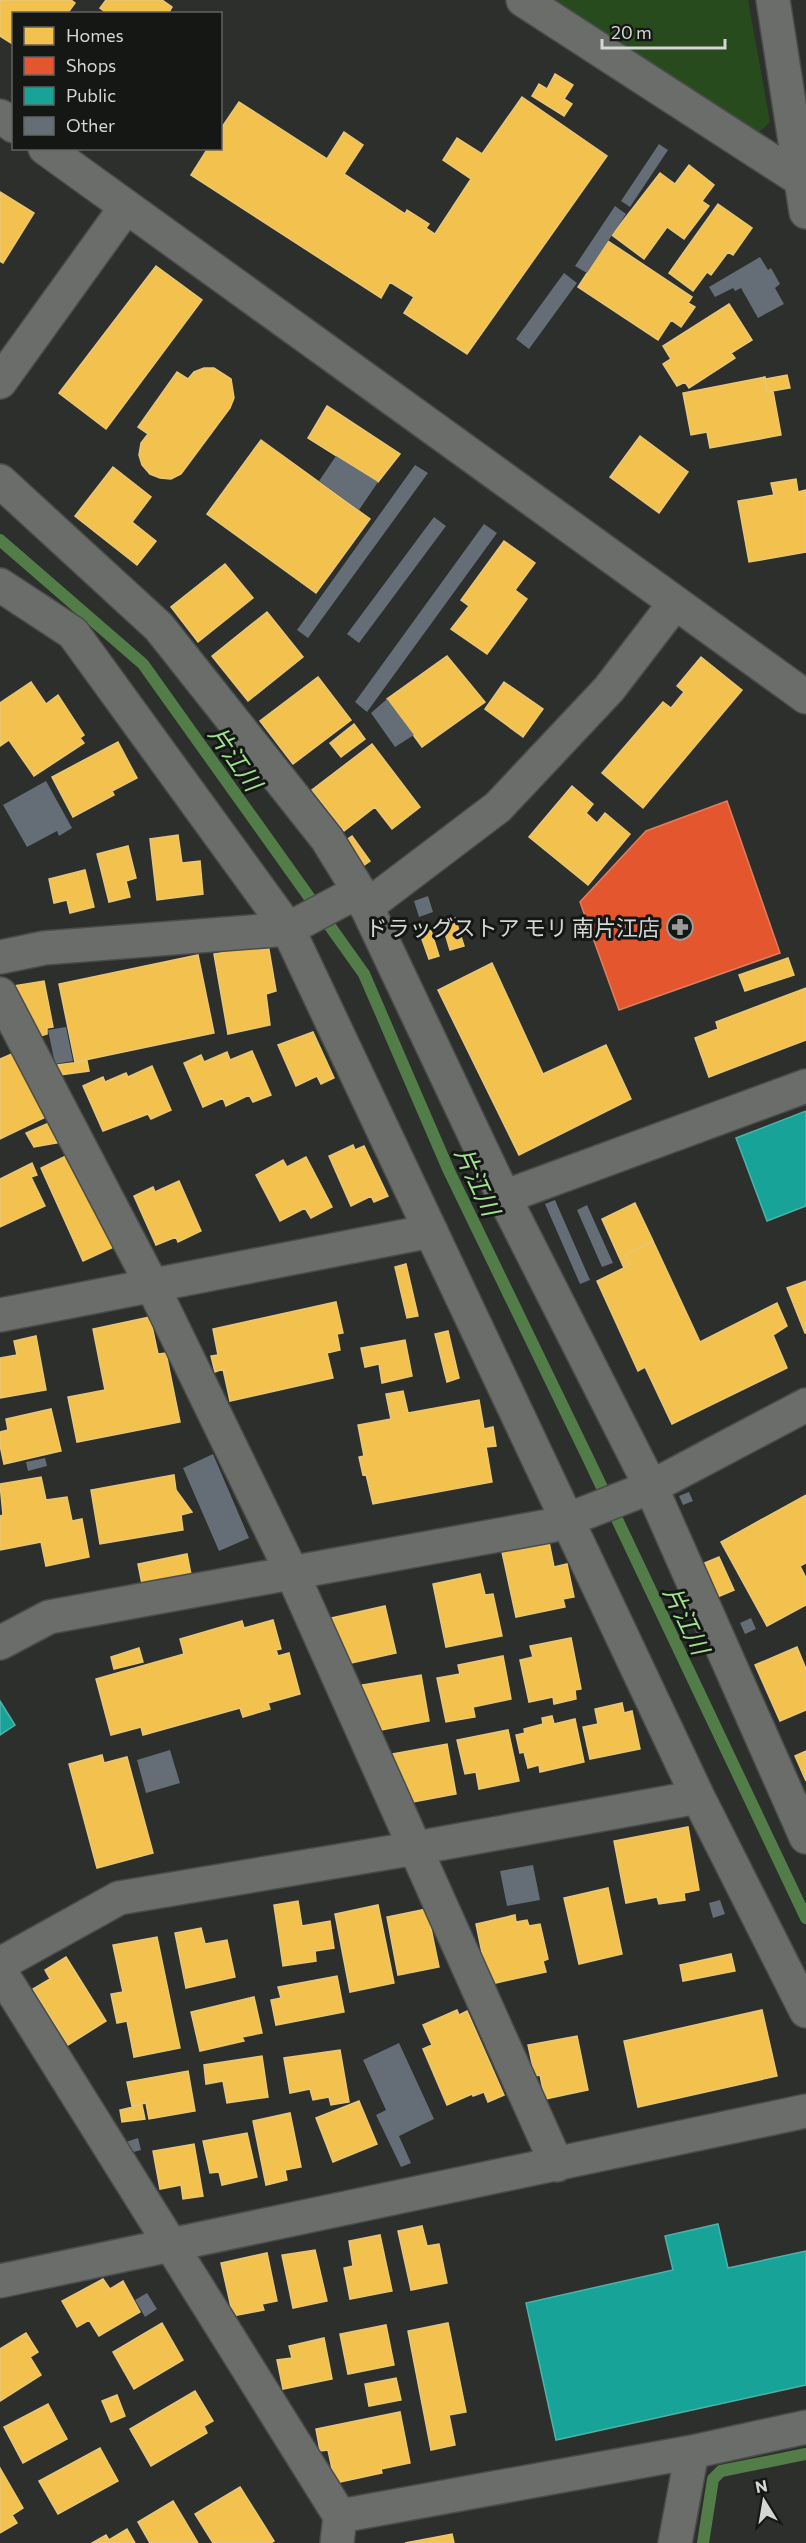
<svg xmlns="http://www.w3.org/2000/svg" width="806" height="2543" viewBox="0 0 806 2543" font-family="Commissioner,'Noto Sans JP',sans-serif">
<rect width="100%" height="100%" fill="#2c2f2b"/>
<path fill="#274b1d" d="M550,0H748L770,122L757,134Z"/>
<path fill="#f2c14e" stroke="#e9c776" stroke-width="1.5" d="M0,0H71L75,3L67,14H14V45L0,36Z
M106,0H162L172,7L168,14H108L100,8Z
M555,74L573,85L564,99L572,104L564,116L532,96L539,84L547,89Z
M522,97L607,156L467,354L404,313L414,297L390,282L381,298L191,175L208,148H220V130L239,102L327,159L344,132L363,145L344,174L405,214L407,210L429,224L426,228L435,234L471,179L443,160L457,138L482,154Z
M689,165L714,185L702,201L709,206L684,239L667,227L644,259L612,235L660,173L675,184Z
M0,192L34,213L3,263L0,261Z
M718,204L752,228L733,255L728,252L711,275L707,272L693,291L669,273Z
M608,241L692,297L688,303L695,307L681,327L671,320L658,340L578,287Z
M156,266L202,300L106,429L59,393Z
M729,304L752,340L731,353L735,358L689,388L685,382L677,386L663,364L671,359L663,346Z
M204,368H214L231,379L234,398L230,408L181,474L171,479L160,478L150,474L142,465L139,455L141,443L148,434L138,427L177,372L188,379L194,372Z
M787,375L790,388L767,392L765,379Z
M765,377L767,392L773,391L781,435L710,448L707,432L691,435L683,393Z
M327,406L400,454L378,482L308,438Z
M640,436L688,472L659,513L610,477Z
M261,440L370,519L316,593L207,514Z
M113,467L151,497L132,522L156,541L137,565L75,516Z
M796,479L798,492L806,490V552L749,562L738,501L774,495L771,483Z
M504,541L535,563L515,590L527,599L487,654L451,629L469,606L461,600Z
M225,564L253,598L198,642L171,607Z
M267,612L303,657L248,701L212,656Z
M447,656L485,702L422,747L387,699Z
M701,657L742,690L643,808L602,773L663,702L671,708L684,692L677,686Z
M318,677L351,720L293,764L260,721Z
M31,682L46,704L58,695L84,735L80,738L84,743L34,776L9,740L0,746V703Z
M504,682L543,709L523,737L485,709Z
M354,724L365,739L341,757L330,743Z
M118,742L137,778L112,791L114,795L73,817L52,777Z
M372,744L420,807L392,829L375,807L344,831L312,790Z
M572,786L593,804L586,813L597,823L605,813L630,834L588,885L529,837Z
M178,835L182,863L200,861L203,894L157,900L150,839Z
M352,836L370,861L360,868L342,843Z
M128,846L136,878L126,881L130,897L109,902L97,854Z
M85,870L94,907L70,913L67,900L54,903L49,879Z
M455,918L464,946L450,950L442,923Z
M429,924L439,956L429,959L418,928Z
M268,944L276,991L266,994L270,1025L228,1034L214,954Z
M198,955L214,1033L75,1062L59,984Z
M788,958L794,975L745,991L739,975Z
M492,963L543,1074L606,1045L631,1099L519,1155L438,990Z
M44,981L53,1027L47,1028V1034L37,1037L13,986Z
M806,988V1040L709,1077L695,1038L718,1029L716,1022Z
M313,1032L334,1078L321,1084L317,1076L296,1086L278,1045Z
M21,1050L52,1114L0,1139V1059Z
M252,1051L271,1095L253,1102L249,1095L226,1106L223,1098L203,1107L184,1063L201,1055L204,1062L227,1052L230,1060Z
M87,1061L89,1071L60,1075L58,1065Z
M152,1066L171,1110L151,1119L148,1114L103,1131L83,1086L103,1077L105,1082L126,1073L128,1077Z
M58,1119L68,1141L34,1147L26,1133Z
M353,1145L355,1150L364,1146L388,1196L374,1202L371,1196L351,1206L329,1156Z
M74,1152L116,1246L83,1261L41,1168Z
M306,1157L332,1207L311,1218L305,1208L280,1221L256,1175L283,1160L287,1167Z
M32,1163L37,1175L31,1177L45,1206L0,1227V1179Z
M179,1181L201,1231L178,1242L176,1237L156,1245L134,1196L153,1187L155,1192Z
M635,1203L653,1241L625,1255L630,1265L624,1268L602,1219Z
M653,1241L700,1342L777,1303L787,1326L773,1335L787,1368L672,1424L645,1367L638,1371L597,1281L630,1265L625,1255Z
M406,1264L418,1316L407,1318L395,1267Z
M806,1281V1333H805L787,1288Z
M336,1302L343,1333L337,1334L340,1350L327,1353L333,1378L230,1401L223,1369L215,1372L211,1356L218,1355L213,1329Z
M150,1317L158,1354L166,1353L180,1422L77,1442L68,1397L105,1390L93,1329Z
M448,1331L459,1378L447,1382L435,1334Z
M36,1336L46,1390L0,1398V1358L17,1355L14,1341Z
M405,1340L412,1376L382,1383L379,1364L365,1367L361,1348Z
M403,1391L408,1413L479,1400L484,1429L493,1427L496,1446L486,1447L492,1482L373,1504L366,1474L363,1475L359,1457L364,1456L358,1425L391,1419L386,1394Z
M51,1409L61,1451L4,1464L0,1445V1432L8,1430L6,1419Z
M174,1475L176,1490L192,1512L181,1515L183,1530L100,1544L91,1490Z
M41,1477L46,1500L67,1497L72,1521L82,1519L89,1557L46,1566L41,1542L0,1550V1516L3,1515L0,1484Z
M806,1495V1563L800,1566L806,1578V1605L767,1626L721,1542Z
M549,1542L554,1567L567,1564L574,1597L563,1599L565,1607L516,1617L502,1552Z
M187,1554L192,1580L143,1589L138,1564Z
M719,1557L734,1590L715,1598L700,1565Z
M480,1574L485,1595L493,1594L502,1636L446,1647L433,1584Z
M385,1606L396,1653L342,1665L331,1618Z
M273,1620L281,1649L276,1650L278,1656L289,1653L300,1694L268,1703L270,1709L243,1717L240,1708L143,1735L141,1727L111,1735L96,1679L184,1654L180,1639L242,1621L244,1628Z
M571,1638L581,1689L575,1690L576,1699L554,1704L553,1697L529,1702L520,1660L533,1657L530,1646Z
M797,1647L806,1669V1710L780,1721L755,1665Z
M139,1648L143,1662L114,1669L111,1657Z
M503,1656L511,1699L473,1707L475,1717L446,1722L437,1678L460,1674L458,1665Z
M421,1675L429,1721L370,1732L362,1685Z
M622,1703L624,1713L632,1711L640,1749L590,1759L583,1727L598,1724L595,1709Z
M552,1716L554,1724L575,1719L584,1762L540,1772L539,1765L528,1768L524,1752L520,1753L516,1735L525,1733L524,1729L543,1724L542,1718Z
M508,1730L519,1781L479,1789L476,1772L465,1774L457,1740Z
M447,1744L456,1794L407,1803L403,1775L396,1776L381,1756Z
M806,1751V1781L795,1756Z
M102,1755L104,1763L127,1757L153,1853L97,1868L69,1764Z
M688,1827L699,1890L684,1893L685,1900L659,1904L657,1897L626,1903L614,1841Z
M608,1888L622,1954L579,1964L564,1898Z
M298,1901L302,1926L330,1921L334,1948L315,1951L316,1961L283,1966L274,1905Z
M378,1905L394,1983L350,1992L335,1914Z
M427,1909L439,1967L398,1975L387,1917Z
M515,1915L516,1922L527,1920L529,1926L540,1924L548,1959L543,1961L546,1972L491,1984L489,1972H486L476,1924Z
M201,1928L205,1944L227,1940L235,1977L186,1988L175,1933Z
M157,1937L180,2048L134,2057L127,2021L117,2023L111,1994L123,1992L113,1945Z
M731,1954L735,1971L683,1981L680,1965Z
M66,1957L106,2021L68,2045L33,1989L50,1979L45,1970Z
M337,1976L344,2012L276,2025L271,2000L281,1998L278,1987Z
M254,1997L262,2033L242,2037L244,2041L200,2051L191,2012Z
M457,2010L459,2015L467,2011L504,2095L488,2102L484,2092L473,2096L472,2094L447,2105L423,2049L432,2045L423,2025Z
M762,2010L777,2076L638,2107L624,2041Z
M577,2036L588,2090L545,2099L540,2075L535,2076L528,2045Z
M340,2050L349,2102L331,2105L329,2097L313,2100L310,2089L290,2093L284,2058Z
M262,2056L268,2097L227,2103L223,2081L206,2084L204,2065Z
M188,2071L195,2111L149,2119L146,2103L132,2106L127,2082Z
M359,2101L377,2144L333,2162L316,2118Z
M142,2105L145,2119L122,2122L120,2110Z
M290,2113L301,2167L285,2170L287,2180L266,2185L253,2121Z
M247,2133L257,2177L222,2185L219,2172L210,2173L203,2141Z
M194,2144L203,2196L183,2199L181,2185L160,2189L153,2151Z
M422,2226L427,2246L439,2244L447,2283L411,2290L398,2231Z
M380,2235L392,2291L350,2299L344,2268L353,2266L349,2241Z
M315,2250L327,2301L293,2308L282,2255Z
M267,2253L277,2301L262,2304L264,2310L233,2316L221,2263Z
M103,2279L110,2289L123,2281L140,2312L99,2336L89,2320L77,2327L62,2301Z
M162,2323L183,2360L134,2389L113,2352Z
M448,2323L466,2412L449,2415L455,2445L431,2450L408,2331Z
M386,2325L394,2365L348,2374L340,2334Z
M26,2333L38,2352L30,2357L41,2375L0,2401V2349Z
M324,2338L332,2379L283,2389L277,2360L292,2358L289,2346Z
M396,2378L401,2400L369,2406L365,2384Z
M195,2391L213,2421L204,2426L207,2433L151,2466L130,2429Z
M117,2395L125,2416L111,2422L102,2401Z
M48,2404L67,2439L23,2463L4,2427Z
M400,2412L410,2463L381,2469L382,2473L335,2483L328,2450L320,2451L316,2429Z
M100,2448L118,2481L58,2514L39,2481Z
M0,2468L23,2508L12,2515L17,2523L0,2533Z
M240,2487L274,2541L271,2543H213L195,2514Z
M173,2501L198,2543H150L138,2522Z
M127,2529L135,2543H92L106,2535L109,2540Z
M452,2534L454,2543H405Z"/>
<path fill="#e4572e" stroke="#df7d5f" stroke-width="1.5" d="M727,801L780,953L619,1010L580,902L646,831Z"/>
<path fill="#17a398" stroke="#4fb2a9" stroke-width="1.5" d="M806,1111V1206L767,1221L736,1138Z
M0,1701L15,1725L0,1735Z
M718,2224L728,2268L806,2251V2385L556,2440L526,2303L673,2270L665,2236Z"/>
<g fill="none" stroke-linecap="round" stroke-linejoin="round">
<path stroke="#527c48" stroke-width="12" d="M0,540L143,664L364,974L449,1171L588,1458L806,1918
M703,2543L713,2479L721,2471L806,2454"/>
</g>
<path fill="#656d77" d="M659,144L668,150L630,207L621,201Z
M615,206L626,214L587,273L575,266Z
M760,257L768,270L771,268L780,284L775,288L784,304L758,318L741,288L735,291L733,288L715,297L709,287Z
M564,273L577,283L529,349L516,339Z
M336,456L378,482L359,510L319,481Z
M415,465L428,473L308,638L297,630Z
M434,517L446,526L359,643L347,634Z
M484,524L497,533L367,712L355,702Z
M387,699L414,735L395,747L371,713Z
M46,781L72,828L59,836L57,831L27,847L3,805Z
M428,896L433,912L419,917L414,901Z
M66,1027L73,1061L55,1064L48,1030Z
M555,1200L590,1280L580,1284L545,1204Z
M587,1205L613,1263L602,1267L577,1210Z
M213,1454L249,1538L219,1551L183,1468Z
M45,1458L47,1466L28,1471L26,1462Z
M689,1492L693,1501L683,1505L679,1496Z
M751,1618L756,1629L745,1634L740,1623Z
M170,1750L180,1783L146,1793L137,1760Z
M533,1865L540,1900L507,1906L500,1871Z
M720,1900L725,1914L713,1918L709,1903Z
M399,2043L434,2119L399,2136L411,2163L401,2167L376,2115L386,2110L363,2060Z
M138,2138L141,2150L130,2153L126,2142Z
M147,2293L157,2309L145,2317L135,2300Z"/>
<g fill="none" stroke-linecap="round" stroke-linejoin="round">
<g stroke="#4a4c49" stroke-width="36">
<path id="minor" d="M523,0L801,180L806,179
M773,0L806,212
M0,116L14,126
M45,148L806,697
M0,382L126,207
M0,481L159,627L327,839L359,891L504,1197L651,1487L806,1837
M0,585L73,633L288,929L698,1797L806,2011
M366,907L498,807L609,689L675,603
M0,957L44,948L288,929L359,891
M0,994L152,1285L292,1573L557,2165
M504,1197L806,1086
M0,1315L431,1231
M0,1643L49,1617L554,1525L651,1487L806,1405
M0,1964L119,1898L416,1848L698,1797
M0,1971L340,2516L337,2543
M0,2281L806,2111
M340,2516L692,2452L806,2427
M675,2543L692,2452"/>
</g>
<use href="#minor" stroke="#6b6d6a" stroke-width="33"/>
</g>
<defs>
<g id="pharmacy-ring" transform="scale(1.35)"><circle r="9.5" fill="#151715" stroke="#999c98" stroke-width="1.5"/><path d="M-2-6h4v4h4v4h-4v4h-4v-4h-4v-4h4Z" fill="#999c98"/></g>
</defs>
<g fill-rule="evenodd">
<use href="#pharmacy-ring" x="680" y="927"/>
</g>
<g text-anchor="middle" dominant-baseline="central" stroke-width="6" stroke-linejoin="round" paint-order="stroke">
<g font-size="22" fill="#d3d6d2" stroke="#151715" text-anchor="end">
<text x="660" y="927">ドラッグストア モリ 南片江店</text>
</g>
<g font-size="24" font-style="italic" fill="#a1e391" stroke="#151715">
<text transform="translate(236 758) rotate(55)">片江川</text>
<text transform="translate(478 1181) rotate(65)">片江川</text>
<text transform="translate(687 1620) rotate(64)">片江川</text>
</g>
</g>
<rect x="12" y="12" width="210" height="138" fill="#151715" stroke="#616361" stroke-width="1.5"/>
<rect x="24" y="27" width="30" height="18" fill="#f2c14e" stroke="#616361" stroke-width="1.5"/>
<text x="66" y="42" font-size="18" fill="#d3d6d2">Homes</text>
<rect x="24" y="57" width="30" height="18" fill="#e4572e" stroke="#616361" stroke-width="1.5"/>
<text x="66" y="72" font-size="18" fill="#d3d6d2">Shops</text>
<rect x="24" y="87" width="30" height="18" fill="#17a398" stroke="#616361" stroke-width="1.5"/>
<text x="66" y="102" font-size="18" fill="#d3d6d2">Public</text>
<rect x="24" y="117" width="30" height="18" fill="#656d77" stroke="#616361" stroke-width="1.5"/>
<text x="66" y="132" font-size="18" fill="#d3d6d2">Other</text>
<g transform="translate(764 2501) rotate(349)" stroke="#151715" stroke-width="4.5" paint-order="stroke">
<path d="M0-4.5L10 22L0 15L-10 22Z" fill="#d3d6d2"/>
<text y="-9" font-size="16" font-weight="bold" text-anchor="middle" fill="#d3d6d2">N</text>
</g>
<path d="M602 39v9h123v-9" fill="none" stroke="#d3d6d2" stroke-width="3"/>
<text x="611" y="39" font-size="18" fill="#d3d6d2" stroke="#151715" stroke-width="4.5" paint-order="stroke">20 m</text>
</svg>
